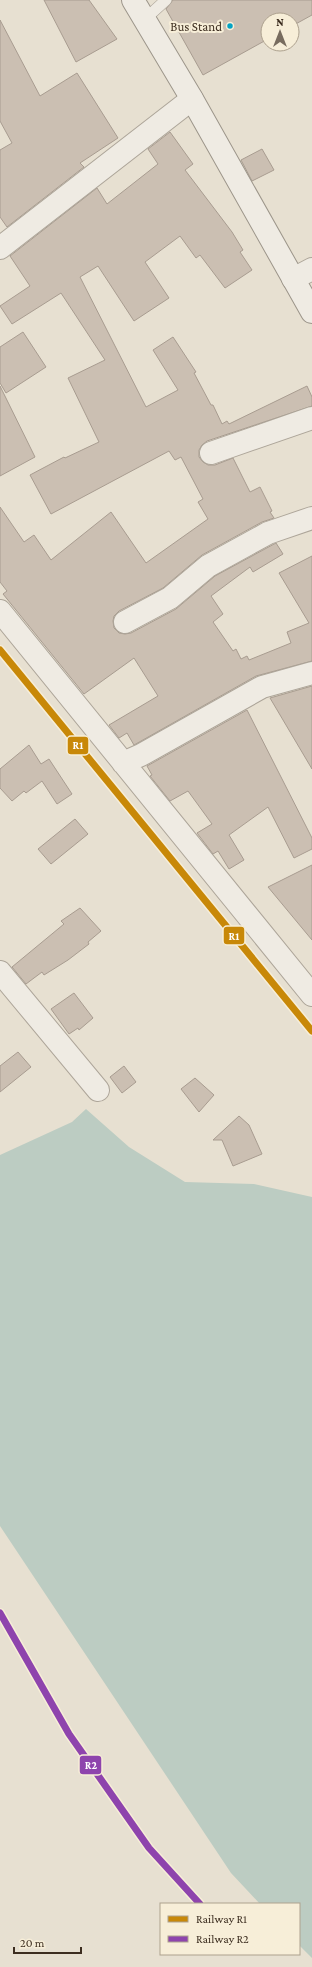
<svg xmlns="http://www.w3.org/2000/svg" width="312" height="1967" viewBox="0 0 312 1967" font-family="'Crimson Pro',serif">
<rect width="100%" height="100%" fill="#e7e0d1"/>
<path fill="#bcccc2" d="M86,1109L129,1147L185,1182L254,1184L312,1197V1958L299,1945V1904H260L231,1873L0,1526V1155L72,1122Z"/>
<path fill="#cbbfb2" stroke="#a89c90" d="M44,0H89L117,39L76,62Z
M173,0H312V15L292,26V20H268V39L203,75L166,9Z
M0,20L40,96L77,73L118,138L80,163L84,167L7,227L0,217V150L12,143L0,121Z
M170,132L193,164L185,170L232,232L243,250L240,252L252,270L225,288L200,255L196,258L180,236L145,262L169,298L134,321L98,266L80,277L146,407L178,390L153,350L173,337L196,372L194,373L211,405H213L222,424L227,421L229,424L307,386L312,397V406L207,441L202,445L199,450V457L203,462L208,465H215L233,458L250,492L260,487L272,511L270,512L274,518L262,522L202,555L163,588L119,611L114,616L113,621L114,628L119,633L125,634L131,633L176,609L215,576L276,543L283,554L253,572L250,567L211,596L223,614L213,622L233,651L236,649L241,659L247,656L249,660L291,643L287,632L309,623L279,573L312,556V661L256,676L134,745L127,733L119,738L109,725L158,696L134,658L84,694L3,594L7,591L0,582V507L24,542L34,535L51,560L111,512L146,563L208,519L198,502L203,499L181,457L175,460L169,451L51,514L30,475L64,457L65,458L99,442L68,378L105,360L61,293L12,324L0,306L30,286L10,256L97,188L107,204L158,164L148,149Z
M262,149L274,170L252,181L241,160Z
M23,332L46,367L6,393L0,383V347Z
M0,386L35,457L0,476Z
M312,686V769L270,698Z
M247,710L312,838V849L294,858L268,807L229,835L244,860L229,869L218,851L213,854L197,833L212,824L188,791L170,801L150,776L152,775L147,766Z
M29,745L41,764L49,759L72,794L57,804L42,781L26,793L24,791L12,801L0,788V769Z
M75,819L88,834L51,864L38,849Z
M312,865V940L268,887Z
M80,908L101,931L88,942L89,944L68,960L44,975L42,972L26,984L12,967L64,924L61,921Z
M74,993L93,1018L79,1030L78,1028L69,1034L51,1009Z
M18,1052L31,1067L0,1092V1066Z
M124,1066L136,1082L122,1093L110,1077Z
M195,1078L214,1095L199,1112L181,1089Z
M239,1116L249,1125L262,1154L233,1166L222,1140H213Z"/>
<g fill="none" stroke-linecap="round" stroke-linejoin="round">
<g stroke="#ada599" stroke-width="12">
<path id="lane" d="M144,20L166,0"/>
</g>
<g stroke="#ada599" stroke-width="24">
<path id="street" d="M0,248L192,99
M293,279L312,269
M211,453L312,418
M0,611L312,995
M125,622L170,598L208,566L268,533L312,518
M123,763L141,755L262,687L312,673
M0,972L98,1090"/>
</g>
<g stroke="#9c958a" stroke-width="24">
<path id="secondary" d="M133,0L192,99L312,312"/>
</g>
<use href="#lane" stroke="#efebe3" stroke-width="11"/>
<use href="#street" stroke="#efebe3" stroke-width="22"/>
<use href="#secondary" stroke="#efebe3" stroke-width="22"/>
<g stroke="#f7eed8" stroke-width="10">
<path id="rail-1" d="M0,650L312,1031"/>
</g>
<g stroke="#f7eed8" stroke-width="10">
<path id="rail-2" d="M0,1613L69,1734L149,1848L200,1904"/>
</g>
<use href="#rail-1" stroke="#c88808" stroke-width="7"/>
<use href="#rail-2" stroke="#8e44ad" stroke-width="7"/>
</g>
<circle fill="#03a3c5" stroke="#f7eed8" stroke-width="1.5" cx="230" cy="26" r="3.5"/>
<g text-anchor="middle" dominant-baseline="central" stroke-width="4" stroke-linejoin="round" paint-order="stroke">
<g font-size="13" fill="#3d2e20" stroke="#f7eed8" text-anchor="end">
<text x="222" y="26">Bus Stand</text>
</g>
</g>
<g stroke="#f7eed8" stroke-width="1.5">
<rect x="67" y="736" width="22" height="19" rx="4" fill="#c88808"/>
<rect x="223" y="926" width="22" height="19" rx="4" fill="#c88808"/>
<rect x="79" y="1755" width="23" height="20" rx="4" fill="#8e44ad"/>
</g>
<g font-size="11" text-anchor="middle" font-weight="bold" fill="#fff">
<text x="78" y="749">R1</text>
<text x="234" y="940">R1</text>
<text x="91" y="1769">R2</text>
</g>
<rect x="160" y="1903" width="140" height="52" fill="#f7eed8" stroke="#ada18e"/>
<rect x="168" y="1916" width="20" height="6" fill="#c88808" stroke="#ada18e"/>
<text x="196" y="1923" font-size="12" fill="#3d2e20">Railway R1</text>
<rect x="168" y="1936" width="20" height="6" fill="#8e44ad" stroke="#ada18e"/>
<text x="196" y="1943" font-size="12" fill="#3d2e20">Railway R2</text>
<g transform="translate(280 32)"><circle r="19" fill="#f7eed8" stroke="#ada18e"/>
<path d="M0-3L7 15L0 10L-7 15Z" fill="#786c5e"/>
<text y="-6" font-size="11" font-weight="bold" text-anchor="middle" fill="#3d2e20">N</text>
</g>
<path d="M14 1947v6h67v-6" fill="none" stroke="#3d2e20" stroke-width="2"/>
<text x="20" y="1947" font-size="12" fill="#3d2e20" stroke="#f7eed8" stroke-width="3" paint-order="stroke">20 m</text>
</svg>
